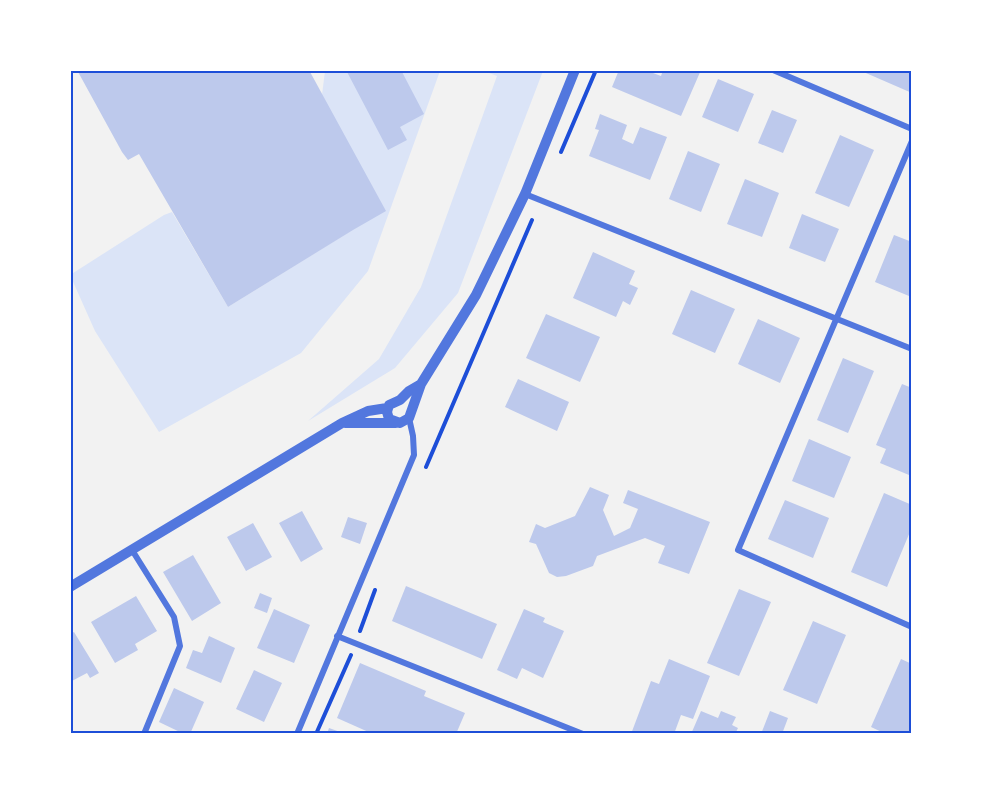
<svg xmlns="http://www.w3.org/2000/svg" width="982" height="804" viewBox="0 0 982 804" font-family="'DM Sans',sans-serif">
<rect width="100%" height="100%" fill="#f2f2f2"/>
<path fill="#dbe4f7" d="M325,71H440L368,271L301,353L159,432L95,331L70,275L164,215L172,212L228,307L383,211L322,95Z
M484,71H543L458,293L395,368L308,421L379,359L421,287L497,76Z"/>
<path fill="#bdc9ec" d="M77,70H309L386,211L353,230L228,307L139,154L128,160L122,152Z
M346,70H401L424,114L400,127L407,140L388,150Z
M619,70H653V73L661,76L663,70H701L681,116L612,87Z
M859,70H912V93L905,90Z
M718,79L754,94L738,132L702,117Z
M772,110L797,120L783,153L758,143Z
M600,114L627,125L622,139L633,144L640,127L667,137L650,180L589,156L599,130L595,129Z
M840,135L874,150L849,207L815,193Z
M688,151L720,164L701,212L669,199Z
M745,179L779,193L762,237L727,224Z
M802,214L839,229L825,262L789,248Z
M894,235L912,242V290L909,296L875,282Z
M593,252L635,271L629,284L638,288L630,305L623,301L616,317L573,298Z
M691,290L735,309L715,353L672,334Z
M546,314L600,337L580,382L526,358Z
M758,319L800,338L780,383L738,364Z
M843,358L874,371L848,433L817,420Z
M518,379L569,402L557,431L505,407Z
M902,384L912,388V469L909,475L880,463L886,449L876,445Z
M809,439L851,457L834,498L792,481Z
M590,487L609,495L603,510L614,536L630,528L638,509L623,503L628,490L710,522L689,574L658,563L665,546L645,538L597,556L593,566L566,576L557,577L549,573L536,544L529,542L536,524L545,528L575,516Z
M884,493L912,505V527L887,587L851,572Z
M785,500L829,518L813,558L768,539Z
M302,511L323,549L301,562L279,523Z
M348,517L367,523L360,544L341,537Z
M253,523L272,557L246,571L227,537Z
M193,555L221,603L192,621L163,572Z
M406,586L497,624L482,659L392,621Z
M739,589L771,602L739,676L707,663Z
M260,593L272,598L267,613L254,608Z
M136,596L157,631L135,644L138,650L115,663L91,622Z
M274,609L310,625L294,663L257,648Z
M524,609L545,618L543,622L564,631L543,678L522,668L517,679L497,670Z
M813,621L846,635L817,704L783,690Z
M74,632L99,673L90,678L87,673L70,682V634Z
M209,636L235,648L221,683L186,668L193,650L202,653Z
M669,659L710,676L693,719L681,715L674,734H631L651,681L659,684Z
M901,659L912,664V728L909,734H886L871,727Z
M360,663L426,691L424,696L465,713L456,734H373L337,718Z
M254,670L282,683L264,722L236,709Z
M174,688L204,702L190,734H184L159,722Z
M701,711L718,718L721,711L736,717L732,725L738,728L735,734H691Z
M770,711L788,718L782,734H761Z
M329,728L343,733V734H327Z"/>
<g fill="none" stroke-linecap="round" stroke-linejoin="round">
<path stroke="#1d4ed8" stroke-width="4" d="M561,152L596,70
M426,467L532,220
M360,631L375,590
M316,734L351,655"/>
<path stroke="#5277de" stroke-width="6" d="M773,70L912,129
M912,141L738,550L912,627
M525,194L912,349
M132,550L174,617L180,646L144,734
M337,636L583,734
M297,734L414,455L413,436L409,418"/>
<path stroke="#5277de" stroke-width="10" d="M421,384L409,391L400,400L389,405L387,412L389,419L400,423L409,418L421,384L476,295L525,194L575,70
M345,423H396
M70,587L342,423L368,411L387,408"/>
</g>
<rect width="982" height="804" fill="none" stroke="#ffffff" stroke-width="144"/>
<rect x="72" y="72" width="838" height="660" fill="none" stroke="#1d4ed8" stroke-width="2"/>
</svg>
